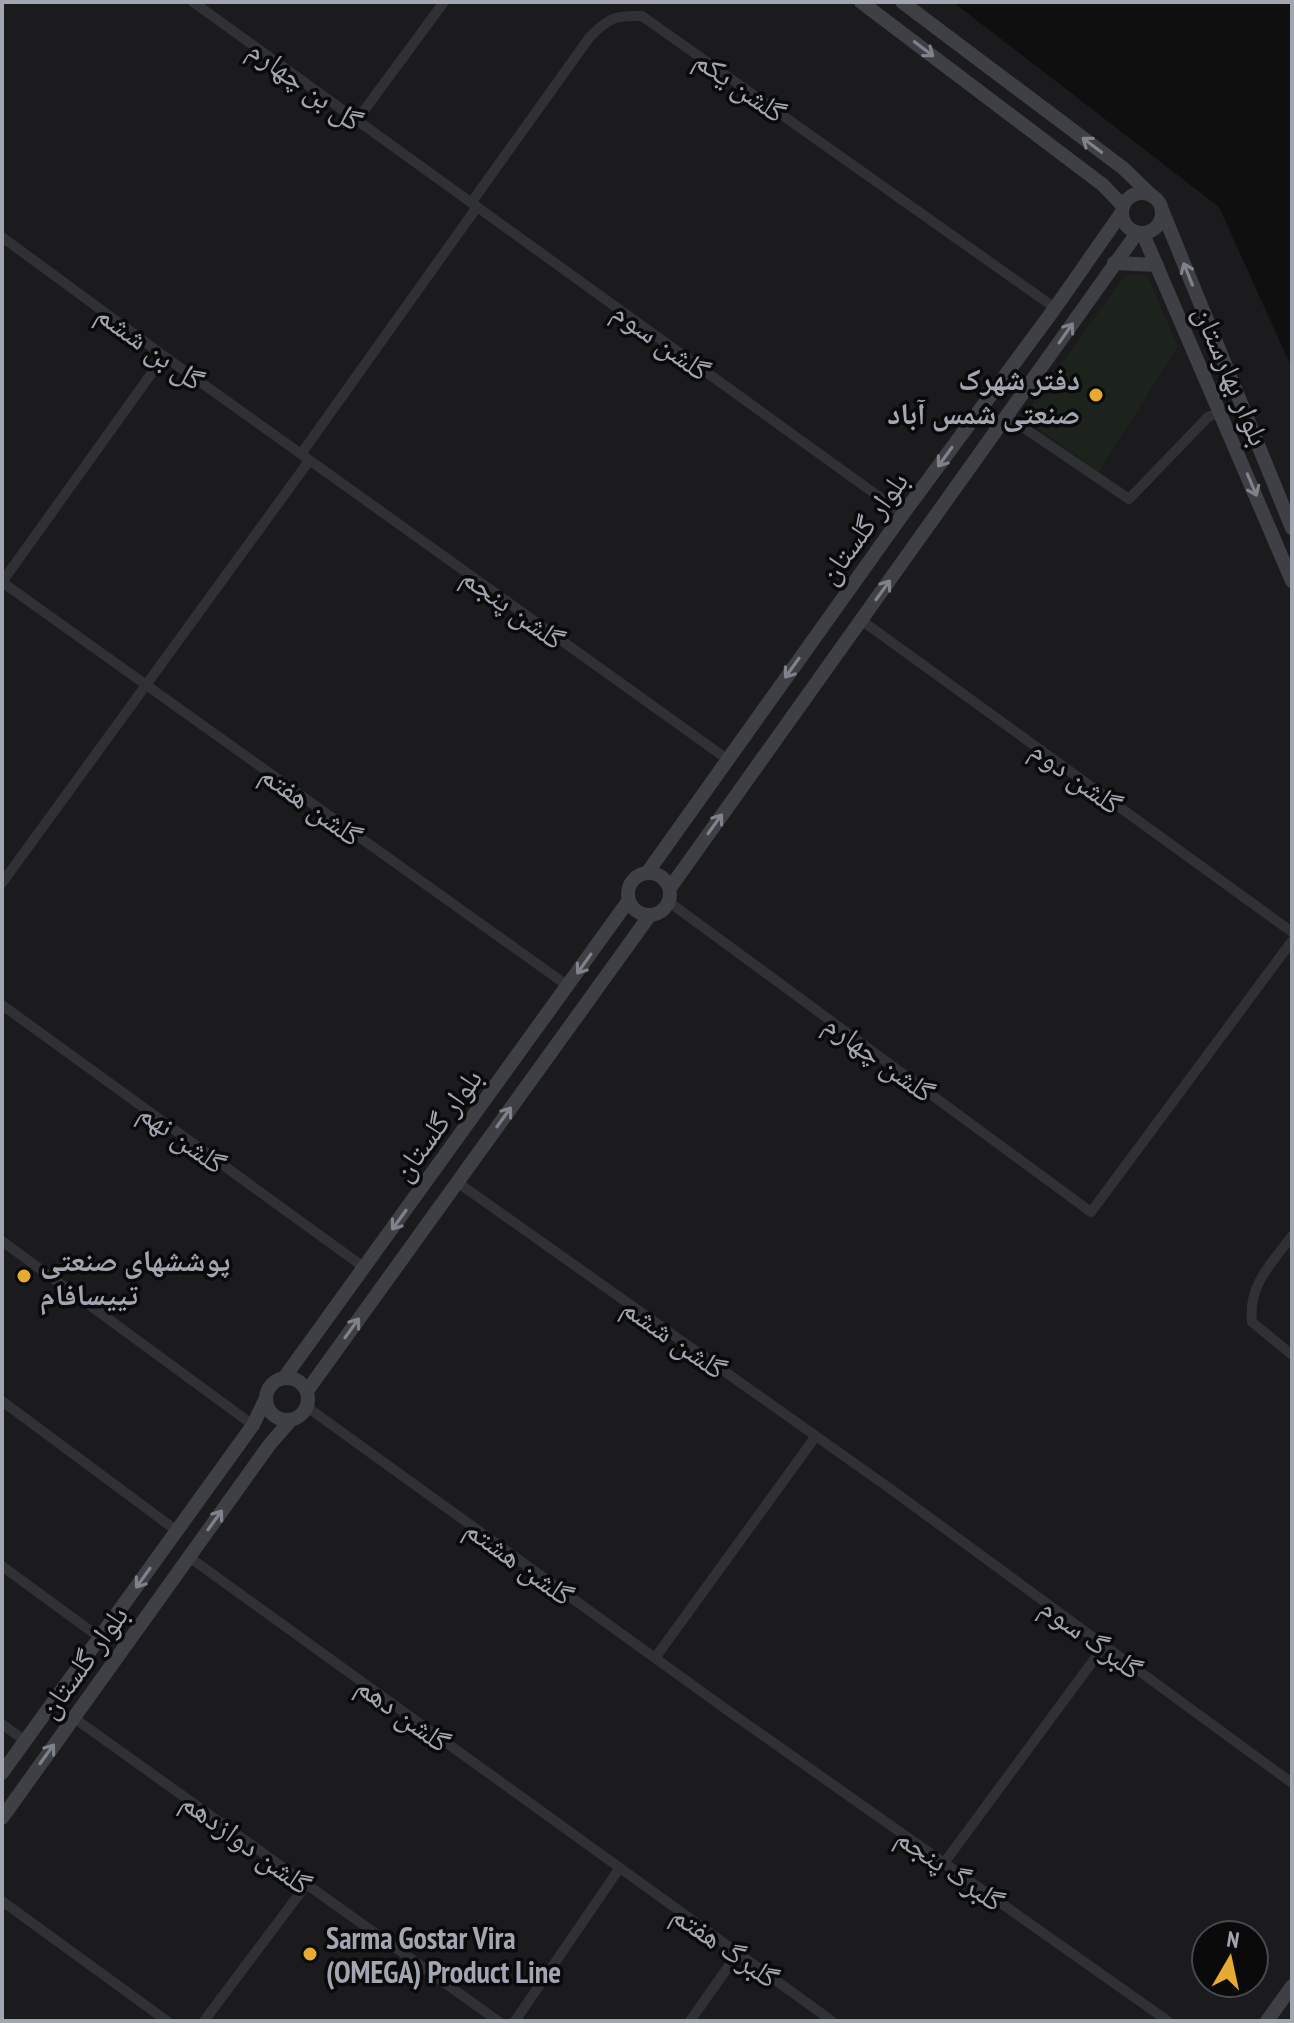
<svg xmlns="http://www.w3.org/2000/svg" width="1294" height="2023" viewBox="0 0 1294 2023" font-family="'PT Sans Narrow','Noto Naskh Arabic',sans-serif">
<rect width="100%" height="100%" fill="#0f0f10"/>
<path fill="#1b1b1d" fill-rule="evenodd" d="M2,2H953L1219,207L1292,368V2021H2ZM1206,1935H1254V1983H1206Z"/>
<path fill="#1c231c" d="M1126,274L1147,275L1178,347L1098,472L1023,417Z"/>
<g fill="none" stroke-linecap="round" stroke-linejoin="round">
<path stroke="#303135" stroke-width="10" d="M193,2L903,514
M357,120L444,2
M471,203L589,38C608,18 615,15 642,16L1055,308
M2,237L164,356L727,759
M1008,417L1129,499L1208,417L1221,412
M301,454L477,207
M2,582L568,986
M2,582L164,356
M861,620L1292,932
M2,883L309,461
M669,902L1091,1212L1292,941
M2,1005L365,1268
M457,1182L892,1490L1292,1783
M1292,1236C1271,1264 1248,1285 1252,1322L1292,1355
M2,1241L253,1425
M2,1401L177,1531
M307,1407L734,1715L1168,2021
M189,1557L832,2021
M2,1566L99,1637
M655,1658L816,1436
M74,1718L498,2021
M2,1724L25,1741
M944,1863L1104,1646
M2,1901L167,2021
M204,2021L306,1885
M515,2021L619,1869
M690,2021L738,1953"/>
<path stroke="#3e4045" stroke-width="14" d="M861,2L1103,185L1123,206
M902,2L1123,168L1151,195
M1122 213a20 20 0 1 1 40 0a20 20 0 1 1-40 0Z
M1162,210L1292,528
M1143,234L1292,581
M1114,263L1157,265
M647,873L903,514L1055,308L1122,212
M628 894a21 21 0 1 1 42 0a21 21 0 1 1-42 0Z
M670,888L1137,233
M266 1399a21 21 0 1 1 42 0a21 21 0 1 1-42 0Z
M284,1378L629,900
M307,1391L650,915
M2,1773L253,1425L266,1398
M2,1818L270,1444L291,1420
M1267,2021L1292,1986"/>
</g>
<defs><path id="oneway-shaft" d="M-6 0H5M1.5-3L5.5 0L1.5 3" fill="none" stroke-width="1.6" stroke-linecap="round" stroke-linejoin="round" transform="scale(2)"/></defs>
<g stroke="#7e828b">
<use href="#oneway-shaft" transform="translate(924 49) rotate(37)"/>
<use href="#oneway-shaft" transform="translate(1092 145) rotate(-143)"/>
<use href="#oneway-shaft" transform="translate(1188 274) rotate(-112)"/>
<use href="#oneway-shaft" transform="translate(1066 333) rotate(-55)"/>
<use href="#oneway-shaft" transform="translate(945 457) rotate(126)"/>
<use href="#oneway-shaft" transform="translate(1252 485) rotate(67)"/>
<use href="#oneway-shaft" transform="translate(883 590) rotate(-54)"/>
<use href="#oneway-shaft" transform="translate(792 668) rotate(126)"/>
<use href="#oneway-shaft" transform="translate(715 824) rotate(-54)"/>
<use href="#oneway-shaft" transform="translate(584 964) rotate(125)"/>
<use href="#oneway-shaft" transform="translate(504 1117) rotate(-54)"/>
<use href="#oneway-shaft" transform="translate(399 1220) rotate(126)"/>
<use href="#oneway-shaft" transform="translate(352 1328) rotate(-54)"/>
<use href="#oneway-shaft" transform="translate(215 1520) rotate(-54)"/>
<use href="#oneway-shaft" transform="translate(143 1578) rotate(126)"/>
<use href="#oneway-shaft" transform="translate(47 1754) rotate(-54)"/>
</g>
<g fill="#e7aa30" stroke="#0a0a0b" stroke-width="3">
<circle cx="1096" cy="395" r="8"/>
<circle cx="24" cy="1276" r="8"/>
<circle cx="310" cy="1954" r="8"/>
</g>
<g text-anchor="middle" dominant-baseline="central" stroke-width="7" stroke-linejoin="round" paint-order="stroke">
<g font-size="30" fill="#a1a6b1" stroke="#0a0a0b">
<text transform="translate(306 84) rotate(36)">گل بن چهارم</text>
<text transform="translate(741 85) rotate(35)">گلشن یکم</text>
<text transform="translate(662 340) rotate(36)">گلشن سوم</text>
<text transform="translate(151 346) rotate(36)">گل بن ششم</text>
<text transform="translate(1233 375) rotate(67)">بلوار بهارستان</text>
<text transform="translate(862 527) rotate(-54)">بلوار گلستان</text>
<text transform="translate(514 607) rotate(36)">گلشن پنجم</text>
<text transform="translate(1077 776) rotate(36)">گلشن دوم</text>
<text transform="translate(312 804) rotate(36)">گلشن هفتم</text>
<text transform="translate(880 1057) rotate(36)">گلشن چهارم</text>
<text transform="translate(436 1124) rotate(-54)">بلوار گلستان</text>
<text transform="translate(183 1137) rotate(36)">گلشن نهم</text>
<text transform="translate(675 1337) rotate(35)">گلشن ششم</text>
<text transform="translate(520 1561) rotate(36)">گلشن هشتم</text>
<text transform="translate(1092 1637) rotate(36)">گلبرگ سوم</text>
<text transform="translate(82 1661) rotate(-54)">بلوار گلستان</text>
<text transform="translate(404 1713) rotate(36)">گلشن دهم</text>
<text transform="translate(247 1842) rotate(36)">گلشن دوازدهم</text>
<text transform="translate(951 1868) rotate(35)">گلبرگ پنجم</text>
<text transform="translate(726 1945) rotate(35)">گلبرگ هفتم</text>
</g>
<g font-size="30" font-weight="bold" fill="#a1a6b1" stroke="#0a0a0b" text-anchor="start">
<text x="1080" y="378" text-anchor="end">دفتر شهرک<tspan x="1080" dy="34">صنعتی شمس آباد</tspan></text>
<text x="40" y="1259">پوششهای صنعتی<tspan x="40" dy="34">تییسافام</tspan></text>
<text x="326" y="1937">Sarma Gostar Vira<tspan x="326" dy="34">(OMEGA) Product Line</tspan></text>
</g>
</g>
<rect width="1294" height="2023" fill="none" stroke="#a1a6b1" stroke-width="8"/>
<g transform="translate(1230 1959) rotate(9)"><circle r="38" fill="#0a0a0b" stroke="#46484d" stroke-width="2"/>
<path d="M0-6L14 30L0 20L-14 30Z" fill="#e7aa30"/>
<text y="-12" font-size="22" font-weight="bold" text-anchor="middle" fill="#a1a6b1">N</text>
</g>
</svg>
